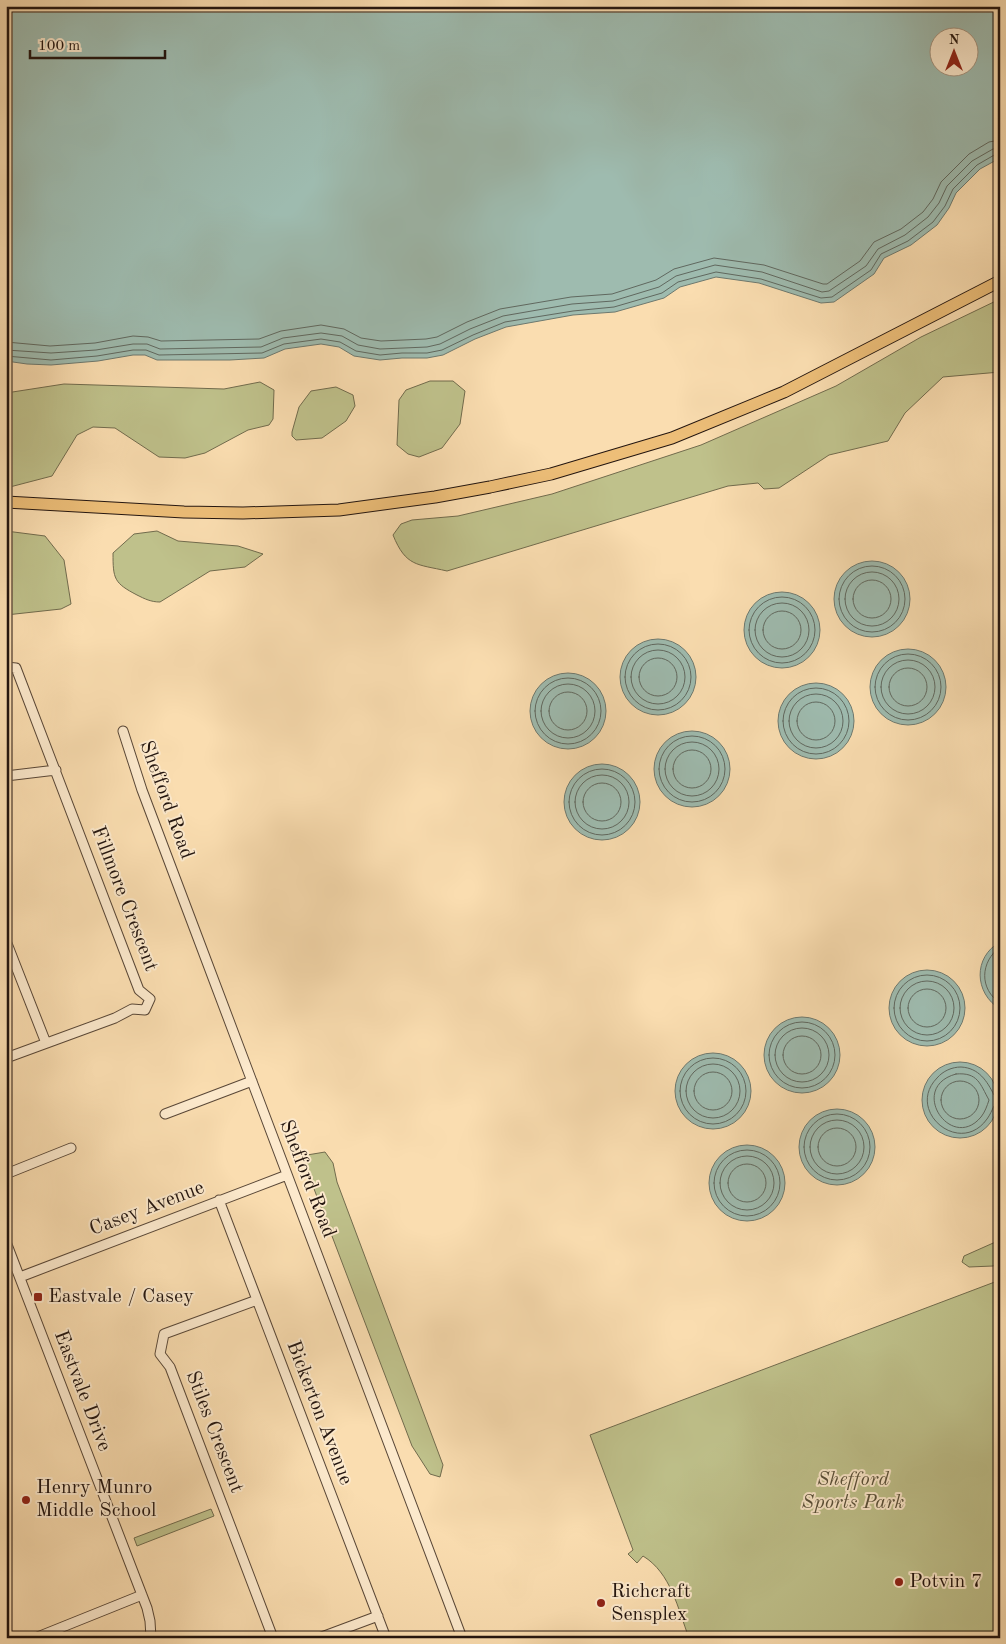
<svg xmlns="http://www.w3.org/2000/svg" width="1006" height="1644" viewBox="0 0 1006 1644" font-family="'Old Standard TT',serif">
<rect width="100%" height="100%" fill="#faddb0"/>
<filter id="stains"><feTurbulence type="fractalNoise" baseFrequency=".004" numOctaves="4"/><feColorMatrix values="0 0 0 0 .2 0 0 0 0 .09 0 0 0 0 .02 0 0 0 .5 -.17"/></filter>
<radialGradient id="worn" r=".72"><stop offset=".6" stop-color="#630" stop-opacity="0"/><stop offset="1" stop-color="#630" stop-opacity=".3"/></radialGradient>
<path fill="#bfc18b" stroke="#716b4d" d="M1000,299V372L943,377L905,413L888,441L829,455L779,488L764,489L758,483L728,486L447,571C417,564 406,567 393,535L401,524L412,520L458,516L552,494L701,445L836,386L921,337Z
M430,381H453L465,391L460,424L442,448L419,457L408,454L397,445L399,400L406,390Z
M260,382L274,390L273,419L269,425L248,430L205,453L185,458L159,457L115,428L93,427L77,435L52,476L6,488V393L64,384L224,389Z
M336,387L353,395L355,406L346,421L322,438L296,440L292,436V432L299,407L311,391Z
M6,531L45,536L64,560L71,604L61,609L6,615Z
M157,531L178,541L238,546L263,554L245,567L210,571L160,602C151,602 145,599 137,595C114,583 113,579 113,553L134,534Z
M325,1152L333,1163L337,1182L443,1465L440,1477L430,1474L412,1446L303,1160L307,1155Z
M1000,1240V1264L993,1266L969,1267L962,1262L964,1256Z
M1000,1280V1638H689C678,1609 671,1573 643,1556L637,1563L628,1554L633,1550L590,1435Z
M211,1509L214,1516L137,1546L134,1538Z"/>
<path fill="#9ebbaf" stroke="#6d796f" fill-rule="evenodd" d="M6,6H1000V158L980,169L956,193L949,208L937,225L911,245L884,258L874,274L834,302L821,303L759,283L716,277L680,287L664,298L615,312L573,315L506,327L475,339L443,355L427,358H402L380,360L354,356L339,347L321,344L285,349L264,358L230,360H157L145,355H133L98,361L51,365L27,364L6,361ZM938,38H968V68H938Z
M834 599a38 38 0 1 1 76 0a38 38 0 1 1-76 0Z
M744 630a38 38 0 1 1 76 0a38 38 0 1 1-76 0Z
M620 677a38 38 0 1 1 76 0a38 38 0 1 1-76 0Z
M870 687a38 38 0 1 1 76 0a38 38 0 1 1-76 0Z
M530 711a38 38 0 1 1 76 0a38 38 0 1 1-76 0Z
M778 721a38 38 0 1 1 76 0a38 38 0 1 1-76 0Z
M654 769a38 38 0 1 1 76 0a38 38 0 1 1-76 0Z
M564 802a38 38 0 1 1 76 0a38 38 0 1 1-76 0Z
M1000,942V1009C974,993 973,957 1000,942Z
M889 1008a38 38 0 1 1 76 0a38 38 0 1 1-76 0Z
M764 1055a38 38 0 1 1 76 0a38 38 0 1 1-76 0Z
M675 1091a38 38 0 1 1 76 0a38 38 0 1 1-76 0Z
M922 1100a38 38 0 1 1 76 0a38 38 0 1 1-76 0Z
M799 1147a38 38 0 1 1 76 0a38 38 0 1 1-76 0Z
M709 1183a38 38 0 1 1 76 0a38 38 0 1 1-76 0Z"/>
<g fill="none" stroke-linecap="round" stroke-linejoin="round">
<path stroke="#60685f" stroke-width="1" d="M6,342L50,346L95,343L133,336L148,337L161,341L259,339L281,331L321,325L344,329L361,338L381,341L426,339L437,337L467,322L500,309L571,297L612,294L656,280L674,269L714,258L764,265L823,284H827L860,261L874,242L901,229L923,212L933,199L941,182L969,154L989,142L1000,140
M6,350L51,353L96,350L133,344H147L160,349L261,347L283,338L321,333L342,336L358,345L380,349L427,347L440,344L470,329L503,316L572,304L613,301L659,287L676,276L715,265L762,272L822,292L829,291L866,266L878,249L905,235L928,217L939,203L947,186L972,161L993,149L1000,147
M6,356L51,360L97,356L133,350H146L159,355L262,353L284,344L321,339L340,342L356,351L380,355L402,353H427L442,350L473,335L505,322L573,311L614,307L662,293L678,282L716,272L761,279L821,298L832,297L871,270L881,254L908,241L933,222L945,206L953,189L977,165L996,154H1000
M839 599a33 33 0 1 1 66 0a33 33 0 1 1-66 0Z
M845 599a27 27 0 1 1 54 0a27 27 0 1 1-54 0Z
M853 599a19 19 0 1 1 38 0a19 19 0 1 1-38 0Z
M749 630a33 33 0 1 1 66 0a33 33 0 1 1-66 0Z
M755 630a27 27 0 1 1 54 0a27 27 0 1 1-54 0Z
M763 630a19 19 0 1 1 38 0a19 19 0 1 1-38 0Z
M625 677a33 33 0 1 1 66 0a33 33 0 1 1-66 0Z
M631 677a27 27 0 1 1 54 0a27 27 0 1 1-54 0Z
M875 687a33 33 0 1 1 66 0a33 33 0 1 1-66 0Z
M639 677a19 19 0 1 1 38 0a19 19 0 1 1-38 0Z
M881 687a27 27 0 1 1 54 0a27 27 0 1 1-54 0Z
M889 687a19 19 0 1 1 38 0a19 19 0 1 1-38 0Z
M535 711a33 33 0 1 1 66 0a33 33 0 1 1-66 0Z
M541 711a27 27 0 1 1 54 0a27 27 0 1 1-54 0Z
M783 721a33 33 0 1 1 66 0a33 33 0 1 1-66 0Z
M549 711a19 19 0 1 1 38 0a19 19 0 1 1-38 0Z
M789 721a27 27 0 1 1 54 0a27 27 0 1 1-54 0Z
M797 721a19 19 0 1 1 38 0a19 19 0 1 1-38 0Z
M659 769a33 33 0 1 1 66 0a33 33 0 1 1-66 0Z
M665 769a27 27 0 1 1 54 0a27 27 0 1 1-54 0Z
M673 769a19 19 0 1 1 38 0a19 19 0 1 1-38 0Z
M569 802a33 33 0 1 1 66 0a33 33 0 1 1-66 0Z
M575 802a27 27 0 1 1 54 0a27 27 0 1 1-54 0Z
M583 802a19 19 0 1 1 38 0a19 19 0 1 1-38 0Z
M1000,947C980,962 979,989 1000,1003
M894 1008a33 33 0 1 1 66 0a33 33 0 1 1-66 0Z
M900 1008a27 27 0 1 1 54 0a27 27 0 1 1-54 0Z
M908 1008a19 19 0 1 1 38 0a19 19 0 1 1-38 0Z
M769 1055a33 33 0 1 1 66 0a33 33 0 1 1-66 0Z
M775 1055a27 27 0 1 1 54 0a27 27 0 1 1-54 0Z
M783 1055a19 19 0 1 1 38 0a19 19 0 1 1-38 0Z
M680 1091a33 33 0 1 1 66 0a33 33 0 1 1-66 0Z
M686 1091a27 27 0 1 1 54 0a27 27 0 1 1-54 0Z
M694 1091a19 19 0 1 1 38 0a19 19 0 1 1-38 0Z
M956,1074C978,1072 980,1084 989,1100C987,1106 985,1112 981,1117C951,1153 907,1087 956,1074Z
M941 1100a19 19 0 1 1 38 0a19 19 0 1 1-38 0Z
M1000,1097L994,1095C987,1081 979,1068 961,1067C952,1067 943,1071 937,1078C905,1111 960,1157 987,1119C990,1115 992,1110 994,1106L1000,1104
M804 1147a33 33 0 1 1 66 0a33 33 0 1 1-66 0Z
M810 1147a27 27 0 1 1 54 0a27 27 0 1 1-54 0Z
M818 1147a19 19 0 1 1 38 0a19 19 0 1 1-38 0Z
M714 1183a33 33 0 1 1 66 0a33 33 0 1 1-66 0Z
M720 1183a27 27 0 1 1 54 0a27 27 0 1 1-54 0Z
M728 1183a19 19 0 1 1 38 0a19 19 0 1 1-38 0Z"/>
<g stroke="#594737" stroke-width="11">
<path id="minor" d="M6,667L16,668L139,990L150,999L145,1010L132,1009L115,1018L6,1058
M123,731L142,790L196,933L462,1638
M6,776L56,770
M6,941L46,1043
M165,1114L252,1081
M6,1174L71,1148
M219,1200L386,1638
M6,1242L147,1608L150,1621L151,1638
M20,1277L287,1175
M257,1300L164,1334L160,1354L170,1367L273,1638
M35,1638L142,1595
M319,1638L378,1616"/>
</g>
<g stroke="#23150f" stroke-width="13">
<path id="major" d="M6,502L184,512L243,513L339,510L435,497L490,487L551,474L672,438L784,392L1000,281"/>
</g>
<use href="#minor" stroke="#fce9cc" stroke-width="9"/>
<use href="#major" stroke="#edbe78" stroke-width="11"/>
</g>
<g fill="#8f2418" stroke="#fce9cc" stroke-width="2">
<rect x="33" y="1292" width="10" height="10" rx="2.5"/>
<circle cx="26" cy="1500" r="5"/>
<circle cx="899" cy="1582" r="5"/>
<circle cx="601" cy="1603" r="5"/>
</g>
<g text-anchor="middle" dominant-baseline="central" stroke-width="4" stroke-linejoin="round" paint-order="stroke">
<g font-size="20" fill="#23150f" stroke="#fce9cc">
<text transform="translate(166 800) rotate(70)">Shefford Road</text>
<text transform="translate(124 899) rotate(69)">Fillmore Crescent</text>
<text transform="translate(307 1179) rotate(69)">Shefford Road</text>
<text transform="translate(147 1209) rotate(-21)">Casey Avenue</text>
<text transform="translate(82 1391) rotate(69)">Eastvale Drive</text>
<text transform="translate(319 1413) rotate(69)">Bickerton Avenue</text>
<text transform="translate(214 1432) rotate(69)">Stiles Crescent</text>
</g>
<g font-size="20" fill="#23150f" stroke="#fce9cc" text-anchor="start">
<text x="48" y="1297">Eastvale / Casey</text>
<text x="36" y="1488">Henry Munro<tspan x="36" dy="23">Middle School</tspan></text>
<text x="909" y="1582">Potvin 7</text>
<text x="611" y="1592">Richcraft<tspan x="611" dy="23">Sensplex</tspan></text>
</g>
<g font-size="20" font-style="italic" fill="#5a513a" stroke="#fce9cc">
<text x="853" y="1480">Shefford<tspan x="853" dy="23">Sports Park</tspan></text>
</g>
</g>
<rect width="1006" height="1644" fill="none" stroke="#faddb0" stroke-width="25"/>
<rect x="8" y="8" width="991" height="1629" fill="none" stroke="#23150f" stroke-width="2.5"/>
<rect x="12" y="12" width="981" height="1619" fill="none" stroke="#23150f"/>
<g transform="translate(954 52)"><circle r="24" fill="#fce9cc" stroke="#a59480"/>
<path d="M0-4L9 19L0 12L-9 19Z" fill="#8f2418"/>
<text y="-8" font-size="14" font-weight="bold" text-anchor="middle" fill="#23150f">N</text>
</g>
<path d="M30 50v8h135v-8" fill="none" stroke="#23150f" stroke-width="2.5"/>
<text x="38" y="50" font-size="15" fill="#23150f" stroke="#fce9cc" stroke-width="4" paint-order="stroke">100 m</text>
<rect width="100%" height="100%" filter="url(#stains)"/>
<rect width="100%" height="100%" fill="url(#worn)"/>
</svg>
